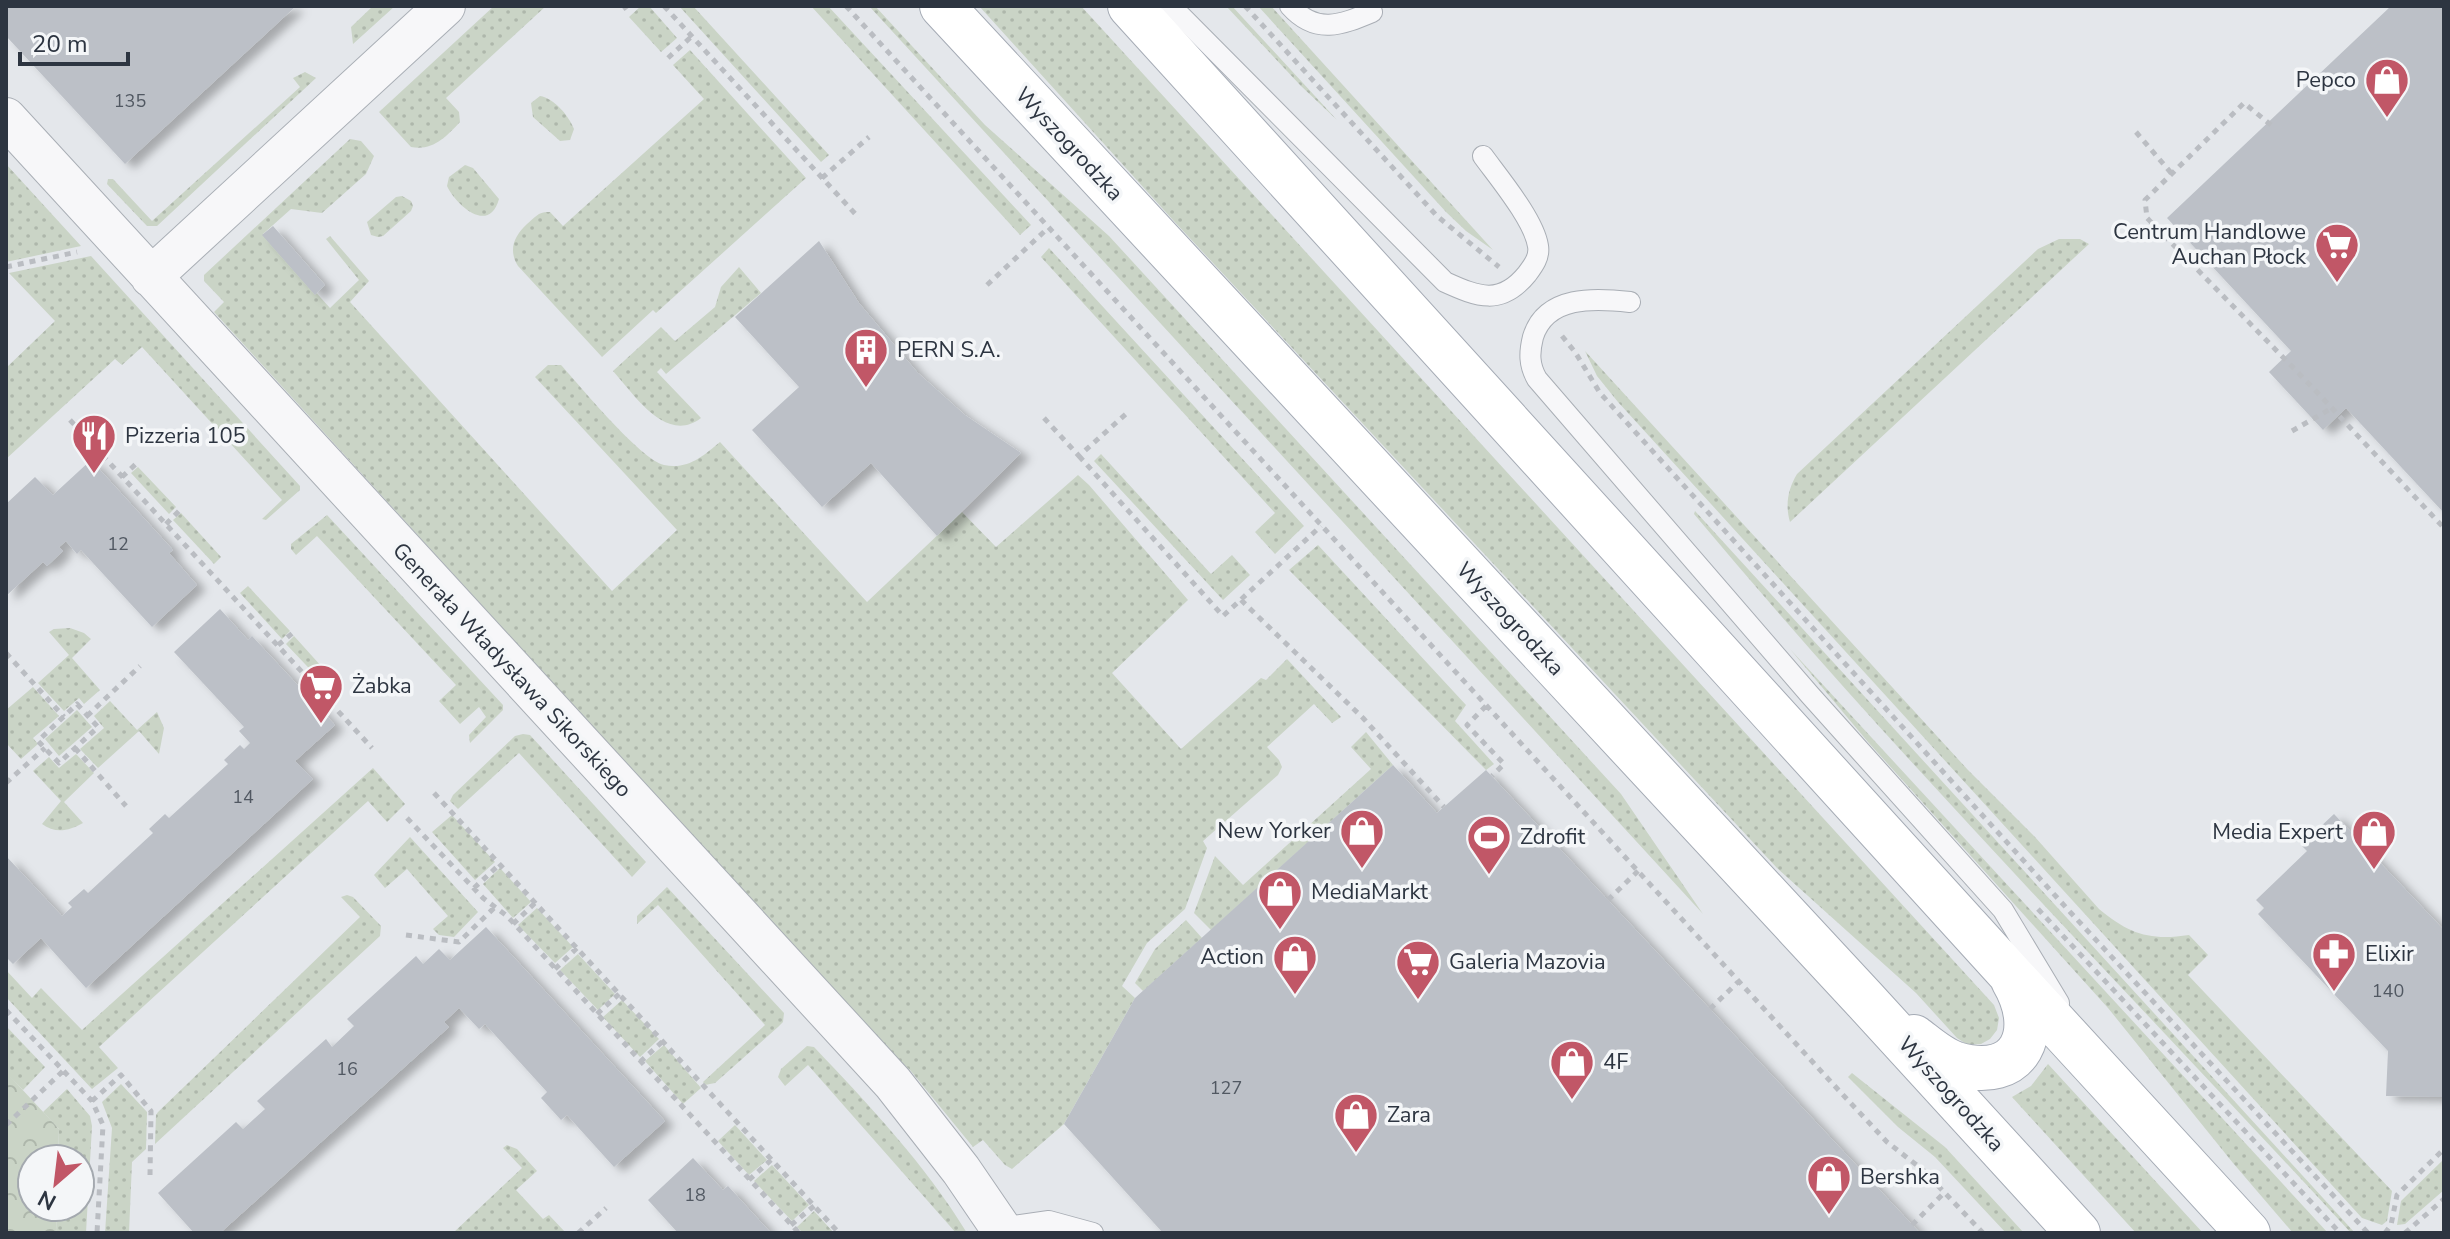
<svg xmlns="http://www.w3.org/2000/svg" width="2450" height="1239" viewBox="0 0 2450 1239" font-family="'Nunito Sans',sans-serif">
<defs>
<pattern id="grass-dots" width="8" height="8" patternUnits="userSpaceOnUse" patternTransform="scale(2)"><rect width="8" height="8" fill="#cad4c6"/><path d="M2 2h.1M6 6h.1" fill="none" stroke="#aeb7ab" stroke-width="1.8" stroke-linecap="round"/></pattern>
<pattern id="forest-crowns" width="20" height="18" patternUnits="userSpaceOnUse" patternTransform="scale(2)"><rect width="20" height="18" fill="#cad4c6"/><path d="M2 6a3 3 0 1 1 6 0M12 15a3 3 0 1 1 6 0" fill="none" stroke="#aeb7ab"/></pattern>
<filter id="shadow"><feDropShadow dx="9" dy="5" stdDeviation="4" flood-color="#0004"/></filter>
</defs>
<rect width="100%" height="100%" fill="#e4e7eb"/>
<path fill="url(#grass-dots)" d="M373,6H395L353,44L351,27Z
M494,6H546L446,98L459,112L460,122C446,137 433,151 411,147L379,112Z
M641,6H649L677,38L661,52L629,17Z
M679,6H693L829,155L821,162Z
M811,6H828L1031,225L1020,235Z
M869,6H875L985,125L1109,236L1621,794L1703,914Z
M979,6H1081L1994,1005L1999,1018L1997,1030L1990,1039L1981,1044L1968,1045L1957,1038L1916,993L1777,868L1172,219Z
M1226,6H1232L1337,120L1301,86Z
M1258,6H1271L1493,250L1466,231L1446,212Z
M690,50L806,178L656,313L653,310L602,357L518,266C508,250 514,236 527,224C535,217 539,211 550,212L563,226L704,99L673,65Z
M305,72L316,78L157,226H147L107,184L108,179H113L152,221L300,87L293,78Z
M540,96C554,98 569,116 574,129L570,140L560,141L533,117L531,103Z
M350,139L361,141L374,156L366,174L322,213L291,209L263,234L330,308L359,280L326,239L330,236L369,281L350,302L612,591L677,530L535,377L548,365H561C580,386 641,460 664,465C688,470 703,456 720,442L867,602L962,512L996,547L1078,475L1089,485L1188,600L1112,673L1181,749L1261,678L1266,680L1287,659L1341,717L1332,723L1314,704L1267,747L1279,760L1282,767L1278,775L1203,841L1207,848L1185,909L1147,943L1122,986L1135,998L1064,1124L1012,1169L1005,1165L983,1140L973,1147L910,1070L887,1049L214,312L224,302L204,281V275Z
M6,164L81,246L6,262Z
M465,165L473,168L499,199C489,235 456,205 447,186L449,177Z
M402,196L411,201L413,206L411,211L383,236L378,237L371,235L367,222L396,197Z
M2059,239H2080L2089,244L1790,522C1785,505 1788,489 1797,474L2038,249Z
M1049,248L1304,526L1275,554L1255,532L1275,513L1041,257Z
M91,256L300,486V490L266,520L262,519L282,500L142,347L122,365L115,359L6,459V368L55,321L9,273Z
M739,267L761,293L666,374L661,368L657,372L701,418C666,445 634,394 613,371L661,327L675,341L715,307L721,287Z
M1585,351L1968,770L2035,837L2099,909C2129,934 2150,941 2189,935L2208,955L2188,975L2392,1191L2387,1221L2382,1225L2362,1218L1618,402L1597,376Z
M1101,454L1211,574L1232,555L1250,575L1223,600L1094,461Z
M138,467L176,507L169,514L131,473Z
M1695,511L2355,1233H2351C2131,994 1902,763 1694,514Z
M181,513L221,557L214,564L173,520Z
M327,515L503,705V710L470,743L469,735L486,717L479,707L460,724L439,701L456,685L317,536L296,555L291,549V544Z
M1318,545L1466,705L1455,721L1494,764L1486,770L1289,570Z
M248,586L290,631L282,639L240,593Z
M70,628L84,633L91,639L72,658L100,690L84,704L79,698L64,711L38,683L69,655L49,632L54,629Z
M294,636L331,677L324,684L286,644Z
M1790,649L2328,1233H2293L2233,1163L2108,1008L1868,742Z
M33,687L59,716L33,738L38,744L21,759L6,743V710Z
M110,701L137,730L157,712L164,728L159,754L139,731L98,768L80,749L104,728L94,716Z
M77,710L92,727L59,756L45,739Z
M1366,732L1393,765L1211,930L1194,913L1215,856L1243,885L1371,769L1351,747Z
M523,734L530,735L646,862L632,877L519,753L458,809L450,801L453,795L515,736Z
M76,754L94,773L64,802L83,823C69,831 55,834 42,824L61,801L33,771L49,757L59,768Z
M373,768L405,804L387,822L368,801L99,1047L118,1068L92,1089L6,997V970L32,998L41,988L82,1030Z
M452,815L495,862L475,880L432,832Z
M410,837L478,912L454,937L439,935L433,929L448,916L407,869L385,888L374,875Z
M500,868L531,902L513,918L483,884Z
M667,887L784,1013L783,1022L778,1027L715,1083L705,1085L703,1082L765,1025L658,905L637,924V916Z
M347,895L353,897L381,926L380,936L155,1144L156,1115L158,1112L360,917L341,897Z
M537,908L573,947L555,963L518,925Z
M1186,920L1202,938L1143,991L1135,983L1155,949Z
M578,954L615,994L598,1010L560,970Z
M622,1000L659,1039L640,1057L603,1017Z
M6,1026L45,1067L23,1090L6,1073Z
M664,1045L701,1088L683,1104L645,1061Z
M807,1046L814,1047C869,1105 925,1164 967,1233H956L808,1065L785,1086L778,1077L781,1069Z
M2048,1064L2203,1233H2136L2012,1097L2031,1086Z
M1852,1073L1945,1147L2024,1233H2006L1935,1157L1898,1127L1848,1077Z
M121,1084L147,1112L146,1149L132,1162L129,1233H105L112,1128L102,1102Z
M67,1089L90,1116L92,1126L86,1233H56L57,1207H80V1159H58L59,1129L43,1112Z
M735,1125L767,1160L749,1175L718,1141Z
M507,1145L517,1149L537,1171L516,1190L543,1219L549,1215L566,1233H453L522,1168L503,1148Z
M2444,1159V1190L2405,1224L2397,1225L2401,1201Z
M772,1165L809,1205L792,1221L754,1181Z
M814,1211L834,1233H803L797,1227Z"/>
<path fill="url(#forest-crowns)" d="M6,1072L59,1129L58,1159H32V1207H57L56,1233H6Z"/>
<path fill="#bcc0c7" filter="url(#shadow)" d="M6,6H296L125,164L6,36Z
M2391,6H2444V513L2346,408L2323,430L2269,372L2291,351L2167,218Z
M273,226L325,285L315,295L262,235Z
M819,241L859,303L917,372L965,415L1021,453L937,536L871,463L822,507L752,430L799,387L735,317Z
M91,460L173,550L169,553L197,585L152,627L81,550L77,554L66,541L59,547L63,551L47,566L43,562L6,596V504L35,477L53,495Z
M220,609L248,640L252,636L335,725L295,761L313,779L86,988L41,938L13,964L6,957V856L62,916L72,907L68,903L84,889L88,893L153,833L149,829L165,814L169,818L228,764L224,760L240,745L244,749L250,743L239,731L244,727L174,652Z
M1393,765L1437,813L1486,770L1920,1233H1163L1064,1124L1135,998Z
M2334,814L2444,930V1097L2386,1096L2388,1051L2258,914L2264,908L2256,900L2307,851L2301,845Z
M486,927L665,1121L614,1167L567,1115L561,1120L541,1098L547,1092L485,1024L479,1029L459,1008L444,1022L449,1027L220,1233H194L158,1193L236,1122L243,1129L265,1109L257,1101L326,1039L332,1047L354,1026L347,1019L416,956L423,964L439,949L450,960Z
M693,1158L723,1190L728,1186L771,1233H678L648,1200Z"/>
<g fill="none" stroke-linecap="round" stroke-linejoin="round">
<g stroke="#a9aeb5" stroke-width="22">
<path id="service" d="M1171,6L1445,282C1478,297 1501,306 1527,274C1533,266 1540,257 1538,246C1534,220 1499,178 1483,156
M1290,6C1316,35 1341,25 1372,12
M1630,302C1595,298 1546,295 1533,337C1529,353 1529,365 1537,379L1810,695L2003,910L2059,1003
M1000,1228L1049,1221L1093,1233"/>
</g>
<g stroke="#a9aeb5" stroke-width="42">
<path id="minor" d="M6,118L893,1083L961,1170L1004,1233
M151,277L445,6"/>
</g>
<g stroke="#a5abb5" stroke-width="46">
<path id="primary" d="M942,6L1864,999L2078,1233
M1130,6L2011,975L2248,1233
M1914,1037C1926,1046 1940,1059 1956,1064C2022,1083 2043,1031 2013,980"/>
</g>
<path stroke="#babdc2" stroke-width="5" stroke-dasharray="6 6" stroke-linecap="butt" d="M664,6L859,218
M846,6L1831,1082L1887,1142L1923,1170L1983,1233
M1245,6L1437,216L1499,267
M623,9L627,6
M668,58L691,37
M2271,125L2244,103L2145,200L2147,218L2314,389L2444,528
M2136,132L2172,174
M822,178L869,137
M6,267L77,252
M987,285L1048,228
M1562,336L1575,352L1600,393L2071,913L2368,1233
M1044,418L1079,456L1126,414
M70,420L372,748
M2292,431L2332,408
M1079,456L1223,616L1321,526
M122,477L138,462
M166,524L181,509
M1241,600L1363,718L1444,807
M278,645L294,632
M6,653L64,717
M320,692L336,679
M77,704L98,727L59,763L38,741Z
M1486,706L1467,725L1504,764L1492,776
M87,716L140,666
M75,748L126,806
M6,783L45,748
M434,793L839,1233
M407,818L483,898L507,916L799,1233
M474,888L500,864
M1608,900L1638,871
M2038,909L2340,1233
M513,924L535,903
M406,935L459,942L495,907
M555,969L577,948
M1710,1009L1738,982
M6,1010L92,1101L103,1125L97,1233
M597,1014L619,994
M640,1062L663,1041
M92,1101L121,1075L151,1111L150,1175
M6,1125L63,1071
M749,1180L771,1160
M791,1225L814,1206
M1912,1225L1945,1192
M578,1233L606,1208
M2385,1233L2391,1225L2397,1195L2444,1149
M2405,1233L2444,1199"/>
<use href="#service" stroke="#f7f7f9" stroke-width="20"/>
<use href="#minor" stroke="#f7f7f9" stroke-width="40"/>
<use href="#primary" stroke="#fff" stroke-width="44"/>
</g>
<defs>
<g id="shop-pin" transform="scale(2.3)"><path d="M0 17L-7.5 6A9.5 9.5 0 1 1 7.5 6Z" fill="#c15767" stroke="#f4f6f8"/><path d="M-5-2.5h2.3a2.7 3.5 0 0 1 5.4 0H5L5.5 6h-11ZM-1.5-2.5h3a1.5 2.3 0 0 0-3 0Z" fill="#fff"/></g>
<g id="supermarket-pin" transform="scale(2.3)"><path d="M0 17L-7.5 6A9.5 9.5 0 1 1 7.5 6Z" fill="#c15767" stroke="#f4f6f8"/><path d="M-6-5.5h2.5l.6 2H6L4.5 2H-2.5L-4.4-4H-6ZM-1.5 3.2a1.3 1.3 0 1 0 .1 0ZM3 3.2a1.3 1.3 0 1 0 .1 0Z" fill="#fff"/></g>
<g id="building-pin" transform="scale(2.3)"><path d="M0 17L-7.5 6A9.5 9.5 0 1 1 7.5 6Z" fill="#c15767" stroke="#f4f6f8"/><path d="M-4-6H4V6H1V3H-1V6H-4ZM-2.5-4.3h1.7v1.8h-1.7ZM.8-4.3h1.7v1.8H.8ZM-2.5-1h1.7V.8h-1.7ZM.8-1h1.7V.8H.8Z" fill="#fff"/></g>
<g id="restaurant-pin" transform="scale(2.3)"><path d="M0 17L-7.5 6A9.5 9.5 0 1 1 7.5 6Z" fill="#c15767" stroke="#f4f6f8"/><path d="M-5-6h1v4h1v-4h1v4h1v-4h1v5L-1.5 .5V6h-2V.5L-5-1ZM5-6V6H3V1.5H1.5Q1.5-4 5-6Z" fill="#fff"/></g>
<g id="stadium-pin" transform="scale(2.3)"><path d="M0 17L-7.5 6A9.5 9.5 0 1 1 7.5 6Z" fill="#c15767" stroke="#f4f6f8"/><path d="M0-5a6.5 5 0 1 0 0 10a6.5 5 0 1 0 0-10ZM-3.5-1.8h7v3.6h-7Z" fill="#fff"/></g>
<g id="pharmacy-pin" transform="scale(2.3)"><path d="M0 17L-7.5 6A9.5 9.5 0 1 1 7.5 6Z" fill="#c15767" stroke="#f4f6f8"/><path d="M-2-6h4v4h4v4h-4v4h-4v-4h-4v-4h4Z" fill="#fff"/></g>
</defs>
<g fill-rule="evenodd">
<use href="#shop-pin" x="2387" y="80"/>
<use href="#supermarket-pin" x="2337" y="245"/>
<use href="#building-pin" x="866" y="350"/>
<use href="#restaurant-pin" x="94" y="436"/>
<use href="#supermarket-pin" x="321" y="686"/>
<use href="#shop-pin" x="1362" y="831"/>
<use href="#shop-pin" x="2374" y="832"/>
<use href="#stadium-pin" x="1489" y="837"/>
<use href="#shop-pin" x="1280" y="892"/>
<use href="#pharmacy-pin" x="2334" y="954"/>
<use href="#shop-pin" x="1295" y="957"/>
<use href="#supermarket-pin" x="1418" y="962"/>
<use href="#shop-pin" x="1572" y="1062"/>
<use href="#shop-pin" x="1356" y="1115"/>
<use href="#shop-pin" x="1829" y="1177"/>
</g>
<g text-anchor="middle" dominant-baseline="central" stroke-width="7" stroke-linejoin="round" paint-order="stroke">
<g font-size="18" fill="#515862">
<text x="130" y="101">135</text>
<text x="118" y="544">12</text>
<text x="243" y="797">14</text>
<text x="2388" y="991">140</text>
<text x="347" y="1069">16</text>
<text x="1226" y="1088">127</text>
<text x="695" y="1195">18</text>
</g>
<g font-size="22" fill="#2d3541" stroke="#f4f6f8" text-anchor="start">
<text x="2356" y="80" text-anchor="end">Pepco</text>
<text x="2306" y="232" text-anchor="end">Centrum Handlowe<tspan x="2306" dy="25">Auchan Płock</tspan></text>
<text x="897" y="350">PERN S.A.</text>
<text x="125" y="436">Pizzeria 105</text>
<text x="352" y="686">Żabka</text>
<text x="1331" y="831" text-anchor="end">New Yorker</text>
<text x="2343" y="832" text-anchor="end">Media Expert</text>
<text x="1520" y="837">Zdrofit</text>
<text x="1311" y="892">MediaMarkt</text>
<text x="2365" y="954">Elixir</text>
<text x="1264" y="957" text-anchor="end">Action</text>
<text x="1449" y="962">Galeria Mazovia</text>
<text x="1603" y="1062">4F</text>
<text x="1387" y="1115">Zara</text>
<text x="1860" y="1177">Bershka</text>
</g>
<g font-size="22" fill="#2d3541" stroke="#f4f6f8">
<text transform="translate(1069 144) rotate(47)">Wyszogrodzka</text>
<text transform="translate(1510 619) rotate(47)">Wyszogrodzka</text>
<text transform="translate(512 670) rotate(47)">Generała Władysława Sikorskiego</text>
<text transform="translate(1951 1094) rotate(48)">Wyszogrodzka</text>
</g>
</g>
<rect width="2450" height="1239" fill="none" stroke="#2d3541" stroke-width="16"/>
<g transform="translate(56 1183) rotate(208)"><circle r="38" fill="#f4f6f8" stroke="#a4a9af" stroke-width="2"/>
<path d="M0-6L14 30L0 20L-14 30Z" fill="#c15767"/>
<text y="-12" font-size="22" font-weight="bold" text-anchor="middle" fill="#2d3541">N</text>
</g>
<path d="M20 52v12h108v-12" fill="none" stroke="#2d3541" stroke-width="4"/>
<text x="32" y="52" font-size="24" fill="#2d3541" stroke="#f4f6f8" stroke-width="6" paint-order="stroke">20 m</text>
</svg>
